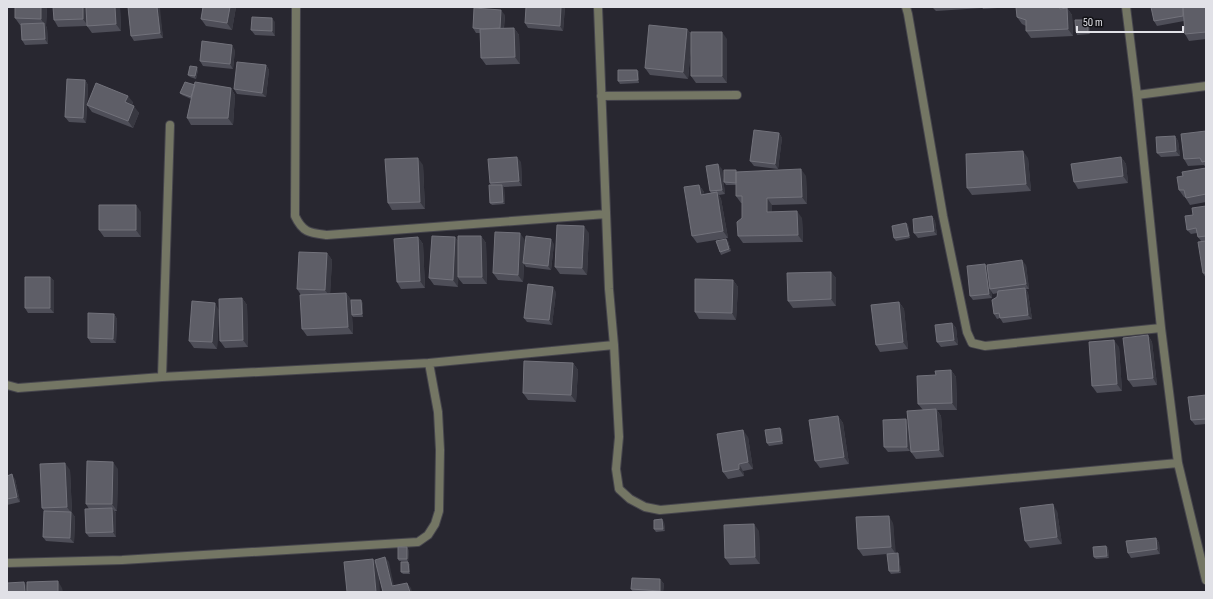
<svg xmlns="http://www.w3.org/2000/svg" width="1213" height="599" viewBox="0 0 1213 599" font-family="'Sofia Sans Condensed',sans-serif">
<rect width="100%" height="100%" fill="#282730"/>
<g fill="none" stroke-linecap="round" stroke-linejoin="round">
<g stroke="#46454d" stroke-width="10">
<path id="street" d="M296,7L295,216C303,233 310,233 327,235L606,214
M598,7L609,289L614,345L619,437L616,469L619,489L630,499L645,507L660,510L1178,463
M906,7L908,14L943,216L967,332L972,343L985,346L1161,328
M1126,7L1137,95L1161,328L1178,463L1206,580
M1137,95L1206,86
M601,96L737,95
M162,377L170,125
M7,385L18,388L162,377L429,363L614,345
M7,563L122,560L418,542L428,535L435,524L439,511L440,450L438,412L429,363"/>
</g>
<use href="#street" stroke="#747664" stroke-width="8"/>
</g>
<path fill="#4e4e58" d="M47,7L46,26L47,28L48,44L25,45L22,40L21,25H20L15,18Z
M120,7L121,31L92,33L87,26L58,27L54,20Z
M128,7H159L163,38L134,41L131,36Z
M203,7H236L232,30L206,26L201,19Z
M565,7L563,31L528,28L525,23Z
M932,7H1012L983,9L982,7V8L936,11Z
M1206,7V39L1189,41L1185,34L1184,21L1157,26L1154,21Z
M1064,8H1067L1072,15L1073,36L1031,38L1026,31V26L1022,24L1017,17Z
M505,15L504,28H514L519,35L520,64L486,65L481,58L480,33H476L473,28Z
M275,22V36L255,35L251,30Z
M1090,22V34L1077,35L1076,32Z
M687,29L691,34L727,39V83H696L691,76V47L688,79L650,75L645,68Z
M235,50L233,69L203,66L200,61Z
M266,65L269,70L266,97L237,94L234,89Z
M198,70L196,79L190,77L188,75Z
M637,70L639,72V83L620,84L618,81Z
M85,80L88,85L86,123L69,122L65,117Z
M195,85L231,88L235,95L233,125H191L187,118L191,99L182,95L180,93Z
M133,102L132,105L139,113L133,128L92,112L87,105Z
M1206,131V168L1204,165L1188,166L1184,159Z
M779,133L782,138L778,169L754,166L750,161Z
M1175,136L1178,141L1180,156L1161,157L1157,153Z
M1121,157L1126,164L1128,183L1078,189L1074,182Z
M1028,158L1031,191L972,195L967,188Z
M521,162L522,186L504,187L505,204L492,205L490,203L491,185L490,183Z
M423,165L425,209L392,210L388,203Z
M1206,168V202L1190,205L1185,197H1184L1179,190L1183,176Z
M722,169L725,194L719,195L721,199L728,238L697,243L692,236L699,185L704,192V194L711,193L710,191Z
M737,172L806,176L807,204L772,205V212L802,218L803,242L743,243L738,236L742,218V203H741L736,196V185H726L724,182Z
M1206,206V278L1203,273L1201,241L1198,237L1197,233L1191,234L1187,230L1193,215Z
M141,212V237H104L99,230Z
M932,216L935,221L937,235L918,238L914,233Z
M906,223L908,225L910,238L896,241L894,238Z
M589,233L587,275L560,274L555,267Z
M481,236L486,243L487,284H463L458,278V287L434,285L429,278L455,237L458,241Z
M418,237L423,244L425,288L401,289L397,282Z
M525,240V248L554,244L551,270L526,267L524,264L523,282L498,280L493,273Z
M728,241L731,251L721,255L720,252Z
M327,253L332,260L330,294L346,293L351,300V308L363,303V317H353L352,315L353,334L307,336L302,329L301,295L297,289Z
M985,264L987,267L1026,265L1029,289H1026L1028,293L1032,319L1003,323L1000,318L997,319L994,314L998,293L993,294L991,291L992,298L973,300L970,296Z
M831,272L836,278V306L793,308L788,301Z
M50,277L54,281V313H28L25,308Z
M733,280L738,287L736,320L699,319L695,312Z
M556,292L552,325L527,322L524,318Z
M242,298L247,305L248,347L225,348L220,341L219,311L217,349L194,348L189,341L219,310Z
M899,302L904,309L908,349L880,352L876,345Z
M114,314L117,319L116,343H91L88,338Z
M952,323L956,328L958,345L941,347L937,342Z
M1148,335L1152,342L1157,385L1133,387L1128,380Z
M1119,347L1122,391L1097,393L1092,386Z
M573,363L578,370L576,402L528,400L523,393Z
M951,370L956,377L957,410H937L941,416L944,457L916,459L911,452L909,437L910,451L888,452L884,447L923,410L918,404L936,375Z
M1206,395V424L1195,425L1191,420Z
M838,416L843,423L849,464L820,468L815,461Z
M780,428L782,430L783,444L769,446L767,443Z
M748,437L753,469L743,471L744,476L728,479L723,472Z
M118,469L117,511H115L116,513V537H89L86,533L89,509L86,504Z
M70,470L72,513L75,517L74,543L46,541L43,537L44,511L42,508Z
M7,476L15,479L20,502L7,505Z
M1057,511L1062,544L1030,548L1025,541Z
M664,522L665,531L656,532L654,529Z
M893,523L895,554L899,556L901,573L891,574L889,571L887,554L863,556L858,549Z
M759,531L760,564L730,565L725,558Z
M1156,538L1159,543L1160,554L1131,558L1128,553Z
M1106,546L1108,548L1109,558L1096,559L1094,557Z
M409,550L408,562L399,561L398,559Z
M408,562L410,565V574H403L401,572Z
M660,579L664,584L663,592H633L631,589Z"/>
<path fill="#383841" d="M41,7H47L46,26L47,28L48,44L45,39L44,24L41,19Z
M83,7H87L88,26L83,19Z
M115,7H120L121,31L116,24Z
M157,7H159L160,8L163,38L160,33Z
M230,7H236L232,30L227,23Z
M561,7H565L563,31L560,26Z
M1067,8L1072,15L1073,36L1068,29Z
M501,10L505,15L503,34L500,30Z
M272,18L275,22V36L272,31Z
M1088,20L1090,22V34L1088,32Z
M514,28L519,35L520,64L515,57Z
M687,29L692,36L688,79L683,72Z
M722,32L727,39V83L722,76Z
M232,45L235,50L233,69L230,64Z
M266,65L269,70L266,97L262,93Z
M197,67L198,70L196,79L195,76Z
M637,70L639,72V83L638,80Z
M85,80L88,85L86,123L83,118Z
M231,88L235,95L233,125L228,118Z
M128,96L133,102L130,109L125,102Z
M134,106L139,113L133,128L128,121Z
M779,133L782,138L778,169L775,164Z
M1175,136L1178,141L1180,156L1176,151Z
M1023,151L1028,158L1031,191L1026,184Z
M517,157L521,162L522,186L519,181Z
M1121,157L1126,164L1128,183L1123,176Z
M418,158L423,165L425,209L420,202Z
M718,164L722,169L725,194L722,190Z
M801,169L806,176L807,204L802,197Z
M502,185L504,187L505,204L503,202Z
M699,185L704,192L706,202L701,195Z
M717,192L721,199L728,238L723,231Z
M767,198L772,205V219L767,212Z
M136,205L141,212V237L136,230Z
M797,211L802,218L803,242L798,235Z
M932,216L935,221L937,235L934,231Z
M906,223L908,225L910,238L909,236Z
M584,226L589,233L587,275L582,268Z
M520,233L525,240L524,263H523L524,264L523,282L518,275Z
M481,236L486,243L487,284L482,277Z
M418,237L423,244L425,288L420,281Z
M455,237L460,244L458,287L453,280Z
M551,239L554,244L551,270L548,266Z
M726,239L728,241L731,251L729,249Z
M327,253L332,260L330,297L325,290Z
M1022,260L1026,265L1029,289L1026,284Z
M985,264L988,269L990,289L991,291L992,298L989,294Z
M831,272L836,278V306L831,299Z
M50,277L54,281V313L50,308Z
M733,280L738,287L736,320L732,313Z
M553,287L556,292L552,325L549,320Z
M1025,288L1028,293L1032,319L1028,315Z
M346,293L351,300L353,334L348,327Z
M242,298L247,305L248,347L243,340Z
M361,300L363,303V317L362,314Z
M899,302L904,309L908,349L903,342Z
M215,303L219,310L217,349L212,342Z
M114,314L117,319L116,343L113,339Z
M952,323L956,328L958,345L954,340Z
M1148,335L1152,342L1157,385L1153,378Z
M1114,340L1119,347L1122,391L1117,384Z
M573,363L578,370L576,402L571,395Z
M951,370L956,377L957,410L952,403Z
M936,409L941,416L944,457L939,450Z
M838,416L843,423L849,464L844,457Z
M906,419L909,424L910,451L907,447Z
M780,428L782,430L783,444L782,441Z
M743,430L748,437L753,469L748,462Z
M113,462L118,469L117,511L112,504Z
M65,463L70,470L72,513L75,517L74,543L70,538L71,513L67,507Z
M739,464L743,471L744,476L739,469Z
M12,474L15,479L20,502L17,497Z
M1053,504L1057,511L1062,544L1057,537Z
M112,508L116,513V537L113,532Z
M889,516L893,523L896,554L891,547Z
M662,519L664,522L665,531L663,529Z
M754,524L759,531L760,564L755,557Z
M1156,538L1159,543L1160,554L1157,549Z
M1106,546L1108,548L1109,558L1107,556Z
M407,547L409,550L408,562L407,559Z
M898,553L899,556L901,573L899,571Z
M385,557L389,562L395,591L392,586Z
M373,559L378,566L380,592H376Z
M408,562L410,565V574L409,572Z
M660,579L664,584L663,592H660Z
M58,581L62,588L63,592H58Z
M24,582L29,589V592H25Z
M407,583L411,588L412,592H410Z"/>
<path fill="#5e5e67" stroke="#72727b" d="M15,7H41V19L15,18Z
M53,7H83V19L54,20Z
M86,7H115L116,24L87,26Z
M128,7H157L160,33L131,36Z
M203,7H230L227,23L201,19Z
M526,7H561L560,26L525,23Z
M1016,7H1060V9L1067,8L1068,29L1026,31V20L1017,17Z
M1151,7H1183V16L1154,21Z
M1183,7H1206V32L1185,34Z
M474,8L501,10L500,28L483,29L473,28Z
M252,17L272,18V31L251,30Z
M1075,20H1088V32H1076Z
M44,23L45,39L22,40L21,24Z
M649,25L687,29L683,72L645,68Z
M514,28L515,57L481,58L480,29Z
M691,32H722V76H691Z
M202,41L232,45L230,64L200,61Z
M237,62L266,65L262,93L234,89Z
M190,66L197,67L195,76L188,75Z
M618,70H637L638,80L618,81Z
M67,79L85,80L83,118L65,117Z
M185,82L195,85L191,97L180,93Z
M195,82L231,88L228,118H187Z
M96,83L128,96L125,102L134,106L128,121L87,105Z
M754,130L779,133L775,164L750,161Z
M1206,131V161L1202,162L1200,158L1184,159L1181,134Z
M1175,136L1176,151L1157,153L1156,137Z
M1023,151L1026,184L967,188L966,154Z
M517,157L519,181L490,183L488,159Z
M1121,157L1123,176L1074,182L1071,164Z
M418,158L420,202L388,203L385,159Z
M718,164L722,190L710,191L706,166Z
M1206,168V194L1186,198L1184,190H1179L1177,177L1183,176L1182,172Z
M801,169L802,197L767,198V212L797,211L798,235L738,236L737,222L742,218V196H736V172Z
M724,170H736V183L724,182Z
M489,185H502L503,202L490,203Z
M699,185L701,195L717,192L723,231L692,236L684,187Z
M99,205H136V230H99Z
M1206,206V236L1198,237L1196,228L1187,230L1185,216L1193,215L1192,208Z
M932,216L934,231L914,233L913,219Z
M906,223L909,236L894,238L892,226Z
M557,225L584,226L582,268L555,267Z
M495,232L520,233L518,275L493,273Z
M432,236L455,237L453,280L429,278Z
M458,236H481L482,277H458Z
M526,236L551,239L548,266L523,263Z
M418,237L420,281L397,282L394,239Z
M726,239L729,249L720,252L716,241Z
M1206,241V273H1203L1198,242Z
M299,252L327,253L325,290L297,289Z
M1022,260L1026,284L990,289L987,265Z
M985,264L989,294L970,296L967,266Z
M831,272V299L788,301L787,273Z
M25,277H50V308H25Z
M695,279L733,280L732,313L695,312Z
M528,284L553,287L549,320L524,318Z
M1025,288L1028,315L1000,318L999,313L994,314L992,300L997,297L998,291Z
M346,293L348,327L302,329L300,295Z
M242,298L243,340L220,341L219,299Z
M351,300H361L362,314L352,315Z
M192,301L215,303L212,342L189,341Z
M899,302L903,342L876,345L871,305Z
M88,313L114,314L113,339L88,338Z
M952,323L954,340L937,342L935,325Z
M1148,335L1153,378L1128,380L1123,338Z
M1114,340L1117,384L1092,386L1089,342Z
M524,361L573,363L571,395L523,393Z
M951,370L952,403L918,404L917,376L936,375L935,371Z
M1206,395V419L1191,420L1188,397Z
M936,409L939,450L911,452L907,411Z
M838,416L844,457L815,461L809,420Z
M906,419L907,447H884L883,420Z
M780,428L782,441L767,443L765,430Z
M743,430L748,462L739,464V469L723,472L717,434Z
M87,461L113,462L112,504H86Z
M65,463L67,507L42,508L40,464Z
M12,474L17,497L7,499V476Z
M1053,504L1057,537L1025,541L1020,508Z
M112,508L113,532L86,533L85,509Z
M44,511L71,512L70,538L43,537Z
M889,516L891,547L858,549L856,517Z
M662,519L663,529H654V520Z
M754,524L755,557L725,558L724,525Z
M1156,538L1157,549L1128,553L1126,541Z
M1106,546L1107,556L1094,557L1093,547Z
M398,547H407V559H398Z
M898,553L899,571H889L887,554Z
M385,557L392,586L407,583L410,592H383L375,560Z
M373,559L376,592H347L344,562Z
M401,562H408L409,572H401Z
M632,578L660,579V591L631,589Z
M58,581V592H27V582Z
M24,582L25,592H7V583Z"/>
<rect width="1213" height="599" fill="none" stroke="#e1e1e7" stroke-width="16"/>
<path d="M1077 26v6h106v-6" fill="none" stroke="#e1e1e7" stroke-width="2"/>
<text x="1083" y="26" font-size="12" fill="#e1e1e7" stroke="#111115" stroke-width="3" paint-order="stroke">50 m</text>
</svg>
